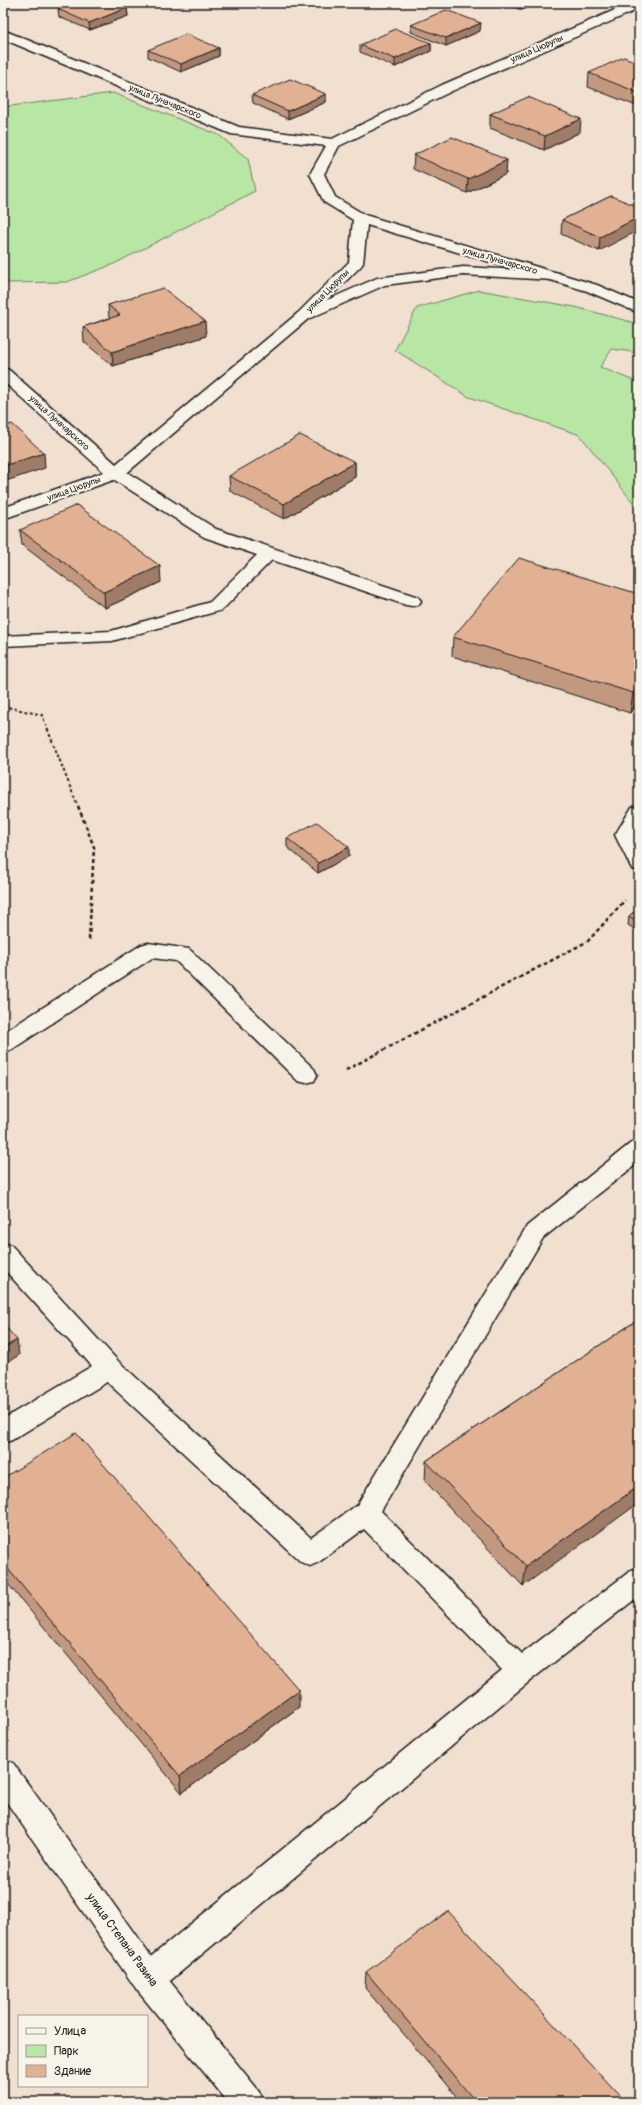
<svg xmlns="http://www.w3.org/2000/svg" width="642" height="2105" viewBox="0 0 642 2105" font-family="Pangolin,sans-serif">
<rect width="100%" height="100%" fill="#f1dfcf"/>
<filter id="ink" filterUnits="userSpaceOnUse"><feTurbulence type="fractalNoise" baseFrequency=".025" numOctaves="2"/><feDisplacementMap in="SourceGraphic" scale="8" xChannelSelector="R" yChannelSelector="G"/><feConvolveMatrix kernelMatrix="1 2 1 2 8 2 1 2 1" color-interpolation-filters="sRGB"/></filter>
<g filter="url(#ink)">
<path fill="#b8e6a4" stroke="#6a8160" d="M113,93L219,135L248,159L255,191L114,264L67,282L3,283V107Z
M479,290L575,307L639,324V353L612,349L600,367L639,383V510L580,435L469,397L395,350L417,308Z"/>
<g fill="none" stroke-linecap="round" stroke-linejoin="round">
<g stroke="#1c1c1c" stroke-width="3">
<path id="lane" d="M463,267L554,272L559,273L561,276L559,279L554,280L463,275L385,285L308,319H298L295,316L298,313L377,278Z
M116,468L122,469L216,529L418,597L421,601L418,605L412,606L406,605L272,560L222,610L112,641L3,646V636L111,631L210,602L257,555L204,537L110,477L108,473L110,469Z
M639,806V828L635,835L639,843V871L632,869L615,835L632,807Z
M148,943L189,949L314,1069L317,1075L314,1081L306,1083L298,1081L176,961L152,958L11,1050L3,1052V1033L141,945Z
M639,1140V1162L543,1238L381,1511L522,1654L629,1572L639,1568V1596L531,1680L159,1990L148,1994L137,1990L133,1979L137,1968L502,1670L364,1529L319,1562L310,1566L301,1562L107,1382L12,1440L3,1443V1419L92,1366L3,1268V1243L11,1245L118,1361L311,1538L357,1505L527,1226L631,1143Z"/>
</g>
<g stroke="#1c1c1c" stroke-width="3">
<path id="street" d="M631,3H639V9L452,91L339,146L324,174L335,197L365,215L597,285L639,303V313L587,291L367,225L363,263L361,266L308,319L122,477L3,519V508L104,472L3,381V368L9,370L116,464L298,313L349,262L353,220L324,202L310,174L326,146L231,134L3,39V30L239,127L332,139L442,85Z
M3,1760L13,1763L159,1968L259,2091L264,2102H228L137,1990L3,1797Z"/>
</g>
<path stroke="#1c1c1c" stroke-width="2" stroke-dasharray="3 2.5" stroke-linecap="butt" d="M3,706L42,715L78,807"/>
<path stroke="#1c1c1c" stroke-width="2.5" stroke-dasharray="4 3" stroke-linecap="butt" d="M78,806L94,847L89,940
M346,1070L588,941L625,900"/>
<use href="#lane" fill="#f7f3e8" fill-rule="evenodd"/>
<use href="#street" fill="#f7f3e8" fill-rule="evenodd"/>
</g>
<path fill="#c2987f" stroke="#1c1c1c" d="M503,3H539L522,10Z
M127,8L128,16L90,30L59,17L58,9Z
M411,25L480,31L446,46L411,32Z
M431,43V51L395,67L360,52V45Z
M219,48V56L181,72L148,57V50Z
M639,63V107L588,87L589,73Z
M326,94V102L288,119L253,103L252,95Z
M490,114L580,132L544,150L490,128Z
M414,155L506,174L467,193L413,169Z
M611,196L599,251L561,234L562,220Z
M108,305L206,336L113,366L84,342L83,327L109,318Z
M355,462V477L284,519L230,491L229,476Z
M20,530L161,582L105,608L22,545Z
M639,594V701L630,713L452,656L453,637Z
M287,838L349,856L318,873L287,847Z
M639,908V932L628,925L629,916Z
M639,1319L523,1586L425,1481L426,1461Z
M3,1478L299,1707L182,1793L3,1578Z
M366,1972L626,2102H461L365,1988Z"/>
<path fill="#9e7c68" stroke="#1c1c1c" d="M522,3H539L522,10Z
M127,8L128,16L90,30L89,23Z
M481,23L480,31L446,46V38Z
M431,43V51L395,67V59Z
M219,48V56L181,72V64Z
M326,94V102L288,119V111Z
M581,119L580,132L544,150L545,136Z
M507,160L506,174L467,193L468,179Z
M639,217V230L599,251L600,237Z
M205,321L206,336L113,366L112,352Z
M44,453L45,468L3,482V466Z
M355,462V477L284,519V504Z
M160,566L161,582L105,608L104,592Z
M639,685V701L630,713L633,693Z
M349,847V856L318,873V863Z
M17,1340L19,1355L3,1365V1348Z
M639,1486V1503L523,1586L526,1566Z
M299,1690V1707L182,1793L180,1776Z"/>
<path fill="#e2b194" stroke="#1c1c1c" d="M75,3H115L127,8L89,23L58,9Z
M446,10L481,23L446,38L411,25Z
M396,29L431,43L395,59L360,45Z
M186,34L219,48L181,64L148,50Z
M624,57L639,63V93L589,73Z
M290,79L326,94L288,111L252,95Z
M528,97L581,119L545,136L490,114Z
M452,137L507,160L468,179L414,155Z
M611,196L639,207V217L600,237L562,220Z
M163,288L205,321L112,352L83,327L120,315L108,305Z
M12,424L44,453L3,466V427Z
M300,435L355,462L284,504L229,476Z
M77,505L160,566L104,592L20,530Z
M519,558L639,594V685L633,693L453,637Z
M317,822L349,847L318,863L287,838Z
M639,908V922L629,916Z
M639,1319V1486L526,1566L426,1461Z
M3,1324L17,1340L3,1348Z
M76,1433L299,1690L180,1776L3,1563V1478Z
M448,1911L626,2102H476L366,1972Z"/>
</g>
<g text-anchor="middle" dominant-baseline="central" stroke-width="4" stroke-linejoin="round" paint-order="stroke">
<g font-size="9" fill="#1c1c1c" stroke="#f7f3e8">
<text transform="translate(537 49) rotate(-24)">улица Цюрупы</text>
<text transform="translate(165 102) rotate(22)">улица Луначарского</text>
<text transform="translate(500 261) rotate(16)">улица Луначарского</text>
<text transform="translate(328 291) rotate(-45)">улица Цюрупы</text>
<text transform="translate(59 423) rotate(42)">улица Луначарского</text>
<text transform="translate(74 489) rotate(-20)">улица Цюрупы</text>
</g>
<g font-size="12" fill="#1c1c1c" stroke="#f7f3e8">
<text transform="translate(122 1940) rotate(54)">улица Степана Разина</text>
</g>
</g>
<rect width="642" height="2105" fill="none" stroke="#f7f3e8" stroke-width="16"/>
<rect x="8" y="8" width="626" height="2089" fill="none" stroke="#1c1c1c" stroke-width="1.5" filter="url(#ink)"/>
<rect x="18" y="2015" width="130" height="72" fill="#f7f3e8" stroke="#9f9d96"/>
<rect x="26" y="2028" width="20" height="6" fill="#f7f3e8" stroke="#9f9d96"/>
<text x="54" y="2035" font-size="12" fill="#1c1c1c">Улица</text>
<rect x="26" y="2045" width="20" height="12" fill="#b8e6a4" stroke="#9f9d96"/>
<text x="54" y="2055" font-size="12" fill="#1c1c1c">Парк</text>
<rect x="26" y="2065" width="20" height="12" fill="#e2b194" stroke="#9f9d96"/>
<text x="54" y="2075" font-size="12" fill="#1c1c1c">Здание</text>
</svg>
